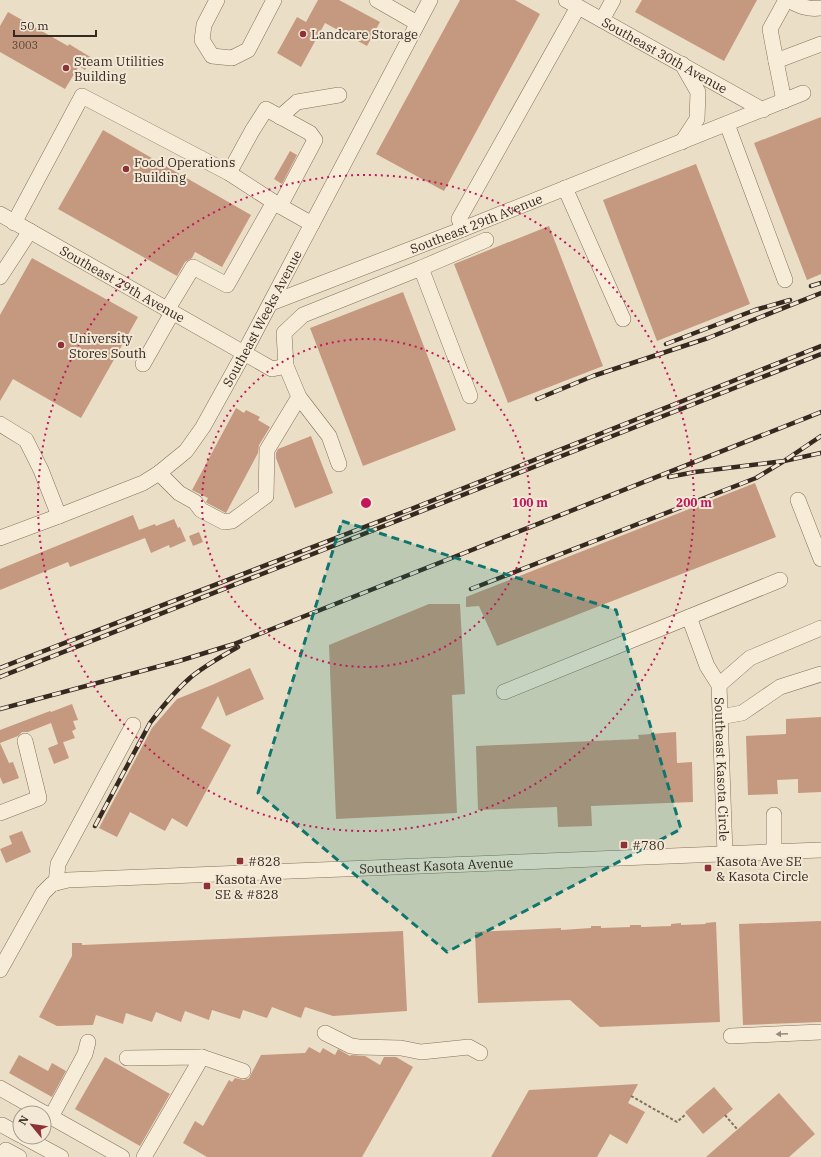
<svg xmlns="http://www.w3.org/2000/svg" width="821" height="1157" viewBox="0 0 821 1157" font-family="'IBM Plex Serif',serif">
<rect width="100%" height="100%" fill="#eadec6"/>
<path fill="#c5997f" d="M318,0H339L380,22L367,46L325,23L301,67L277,53L297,17L306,22Z
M460,0H515L540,14L444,191L376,154Z
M642,0H757L724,61L635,12Z
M8,12L68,46L69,44L92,58L85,70L79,66L65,89L0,52V26Z
M821,117V274L807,280L754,143Z
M103,130L251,215L222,267L195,252L192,258L185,262L177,276L58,209Z
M290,151L297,155L282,184L274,179Z
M696,164L750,304L657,341L603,200Z
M549,226L603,366L508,403L454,264Z
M32,258L138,317L81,418L13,379L0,401V315Z
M403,292L456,430L363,466L310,328Z
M236,408L244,413L246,410L260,417L258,420L270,427L259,445L258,453L226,513L207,503L206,502L208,498L192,490Z
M311,436L333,493L295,508L276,458V453L278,449Z
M755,483L776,537L497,646L479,606L466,607V597Z
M133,515L139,530L155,524L156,526L174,519L178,528L180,527L186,541L170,548L169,545L151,553L145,538L70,567L68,562L0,590V569Z
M199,532L203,542L193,546L189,536Z
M429,604H460L465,694L452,695L457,813L336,819L329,645Z
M250,668L264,699L226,716L218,696L201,728L231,745L187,827L172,818L165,831L130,812L117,837L99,828L152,728L177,699L212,685Z
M72,704L78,720L73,721L76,729L72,731L75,738L58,744L51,723L28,732H22L18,736L0,743V730L50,711L51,712Z
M821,717V792L798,793V779L777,780L778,794L748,795L746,736L786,734V719Z
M676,732L677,763L692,762L693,802L591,806L592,826L558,827L557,807L478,810L476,746L639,739L638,735Z
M63,742L69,758L54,764L48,748Z
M0,743L9,763L13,762L19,778L3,784L0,777Z
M22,831L31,852L6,863L0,849L12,844L9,836Z
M821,921V1022L743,1025L739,924Z
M716,922L720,1022L600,1027L570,1000L478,1003L475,932L561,928V930L591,928V926H601V928L630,927V925H641V927L671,926V924L681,923V925L706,924L705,923Z
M403,931L407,1011L333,1016L305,1007L301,1018L272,1007L267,1018L243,1010L240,1019L212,1010L209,1020L185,1011L181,1022L156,1012L152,1022L126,1013L123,1024L96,1015L93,1025L57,1026L39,1017L72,956V943H82V945Z
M309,1047L320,1053L323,1048L335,1055L338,1049L350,1056L351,1055L365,1056L380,1065L384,1057H396L413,1067L362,1157H207L183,1143L195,1121L203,1126L229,1080L232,1082L235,1078L244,1080L249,1078L261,1055L305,1053Z
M19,1055L48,1071L52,1063L66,1071L52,1097L9,1073Z
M105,1057L170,1094L140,1146L75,1109Z
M638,1084L628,1103L645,1112L627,1144L610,1134L597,1157H491L529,1090Z
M714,1087L733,1109L703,1134L685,1112Z
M779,1093L815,1134L789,1157H706Z"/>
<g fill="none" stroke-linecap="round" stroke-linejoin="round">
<g stroke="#84705d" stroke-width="16">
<g id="minor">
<path d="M217,0L204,25L202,40L212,56L232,58L248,50L274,0"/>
<path d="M377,0L417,23"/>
<path id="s1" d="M566,0L763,110"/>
<path d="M788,0C800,6 808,10 821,8"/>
<path d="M602,20L613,0"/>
<path d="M776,61L770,29L786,0"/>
<path d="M784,101L776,61L821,44"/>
<path d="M280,117L297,102L339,95"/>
<path d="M727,124L785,280"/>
<path d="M682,142L697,119L698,92L682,64"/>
<path d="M229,173L252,131L266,109L310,133L315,140L280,206"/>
<path d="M565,188L623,319"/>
<path id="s2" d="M0,214L272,369L286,366L299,397L267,450L266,496L232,521L224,522L201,510L195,502L179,493L159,473"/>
<path d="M14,223L82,96L229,173L280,206L312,224"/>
<path d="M463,229L459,219L578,7"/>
<path d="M421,268L486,240"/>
<path d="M0,277L30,231"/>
<path id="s3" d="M271,303L463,229L803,93"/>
<path d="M167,310L193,267L227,285L274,202"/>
<path d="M143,364L172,313"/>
<path d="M286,366L284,333L303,315L421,268L470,396"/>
<path d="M299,397L329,436L339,464"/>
<path d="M0,424L26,440L41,470L59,516"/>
<path d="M798,500L821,559"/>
<path id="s4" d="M0,538L59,516L143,483L159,473L186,451L203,427L244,353L430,0"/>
<path id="s5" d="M689,617L707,666L719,685L725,854"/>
<path d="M719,685L750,658L821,628"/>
<path d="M504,692L780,580"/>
<path d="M720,717L742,713L780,687L821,674"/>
<path d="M0,813L39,798L25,741"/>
<path d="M774,852V815"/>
<path d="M56,883L58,864L133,725"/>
<path id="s6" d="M0,970L43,893L52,884L68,880L821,850"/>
<path d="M325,1033L351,1046L359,1047L401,1048L421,1052L469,1047L480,1053"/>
<path d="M731,1036L821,1032"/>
<path d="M127,1058L202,1057L243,1071"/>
<path d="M0,1088L44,1113"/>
<path d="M44,1113L122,1157"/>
<path d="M51,1117L85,1054L88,1042"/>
<path d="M2,1125L20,1135"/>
<path d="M24,1137L61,1157"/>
<path d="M2,1157L6,1150L19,1157"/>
<path d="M144,1157L202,1057"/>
</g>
</g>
<path stroke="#84705d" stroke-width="2" stroke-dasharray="3 2" stroke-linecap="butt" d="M631,1096L677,1122L686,1114
M725,1115L737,1129"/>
<use href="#minor" stroke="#f6ecd8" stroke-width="15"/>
<g stroke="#352920" stroke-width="4.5">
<path id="rail" d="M811,286L821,283
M666,344L755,310L790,300
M537,399L593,376L708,338L821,293
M669,477L695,472L784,461L821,453
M471,589L756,478L784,461L821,436
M0,668L411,509L821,346
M0,677L821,354
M0,709L179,661L234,644L821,412
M95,826L150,723C162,707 176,690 191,677C206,665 222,656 238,647"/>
</g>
<use href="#rail" stroke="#f2e8d5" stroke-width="3" stroke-dasharray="9" stroke-linecap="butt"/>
</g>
<defs><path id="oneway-solid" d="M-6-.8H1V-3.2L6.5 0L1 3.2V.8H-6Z"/></defs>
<use fill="#968a7c" href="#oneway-solid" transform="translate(782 1034) rotate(178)"/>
<path fill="#0f766e" fill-opacity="0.2" stroke="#0f766e" stroke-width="3" stroke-dasharray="8 5" stroke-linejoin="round" d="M342,521L616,610L681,829L447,952L258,793Z"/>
<g fill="none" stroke="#c2185b" stroke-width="2" stroke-dasharray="2 4">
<circle cx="366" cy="503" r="164"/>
<circle cx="366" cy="503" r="328"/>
</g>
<g fill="#8e3237" stroke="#f2e8d5" stroke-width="1.5">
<circle cx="303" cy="34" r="4"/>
<circle cx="66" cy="68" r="4"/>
<circle cx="126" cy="169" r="4"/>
<circle cx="61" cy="345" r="4"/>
<rect x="620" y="841" width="8" height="8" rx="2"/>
<rect x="236" y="857" width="8" height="8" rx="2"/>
<rect x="704" y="864" width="8" height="8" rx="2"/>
<rect x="203" y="882" width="8" height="8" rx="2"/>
</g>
<g text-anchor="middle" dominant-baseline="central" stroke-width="4" stroke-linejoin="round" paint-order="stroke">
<g font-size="11" fill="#594538">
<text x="25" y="45">3003</text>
</g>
<g font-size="13" fill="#352920" stroke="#f2e8d5" text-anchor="start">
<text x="311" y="34">Landcare Storage</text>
<text x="74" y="61">Steam Utilities<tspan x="74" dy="15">Building</tspan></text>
<text x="134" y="162">Food Operations<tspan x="134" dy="15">Building</tspan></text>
<text x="69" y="338">University<tspan x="69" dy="15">Stores South</tspan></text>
<text x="632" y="845">#780</text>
<text x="248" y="861">#828</text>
<text x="716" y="861">Kasota Ave SE<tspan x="716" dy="15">&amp; Kasota Circle</tspan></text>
<text x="215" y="879">Kasota Ave<tspan x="215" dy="15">SE &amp; #828</tspan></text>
</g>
<g font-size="13" fill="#352920" stroke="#f2e8d5">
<text stroke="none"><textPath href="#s1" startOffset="113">Southeast 30th Avenue</textPath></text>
<text stroke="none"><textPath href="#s3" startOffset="220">Southeast 29th Avenue</textPath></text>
<text stroke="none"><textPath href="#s2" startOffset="141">Southeast 29th Avenue</textPath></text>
<text stroke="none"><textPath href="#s4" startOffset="360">Southeast Weeks Avenue</textPath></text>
<text stroke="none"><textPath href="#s5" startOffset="159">Southeast Kasota Circle</textPath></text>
<text stroke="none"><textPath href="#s6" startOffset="486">Southeast Kasota Avenue</textPath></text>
</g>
</g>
<circle cx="366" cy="503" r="6" fill="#c2185b" stroke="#f2e8d5" stroke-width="2"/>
<g font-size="12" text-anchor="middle" font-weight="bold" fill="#c2185b" stroke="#f2e8d5" stroke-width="4" stroke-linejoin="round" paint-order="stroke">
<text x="530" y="507">100 m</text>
<text x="694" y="507">200 m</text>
</g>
<g transform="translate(32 1125) rotate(299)"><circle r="19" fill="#f2e8d5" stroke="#a69c8d"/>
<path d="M0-3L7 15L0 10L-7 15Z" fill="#8e3237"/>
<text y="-6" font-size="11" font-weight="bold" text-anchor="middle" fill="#352920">N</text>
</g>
<path d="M14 30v6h82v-6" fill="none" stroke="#352920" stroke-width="2"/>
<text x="20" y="30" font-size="12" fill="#352920" stroke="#f2e8d5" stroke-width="3" paint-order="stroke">50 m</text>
</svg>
